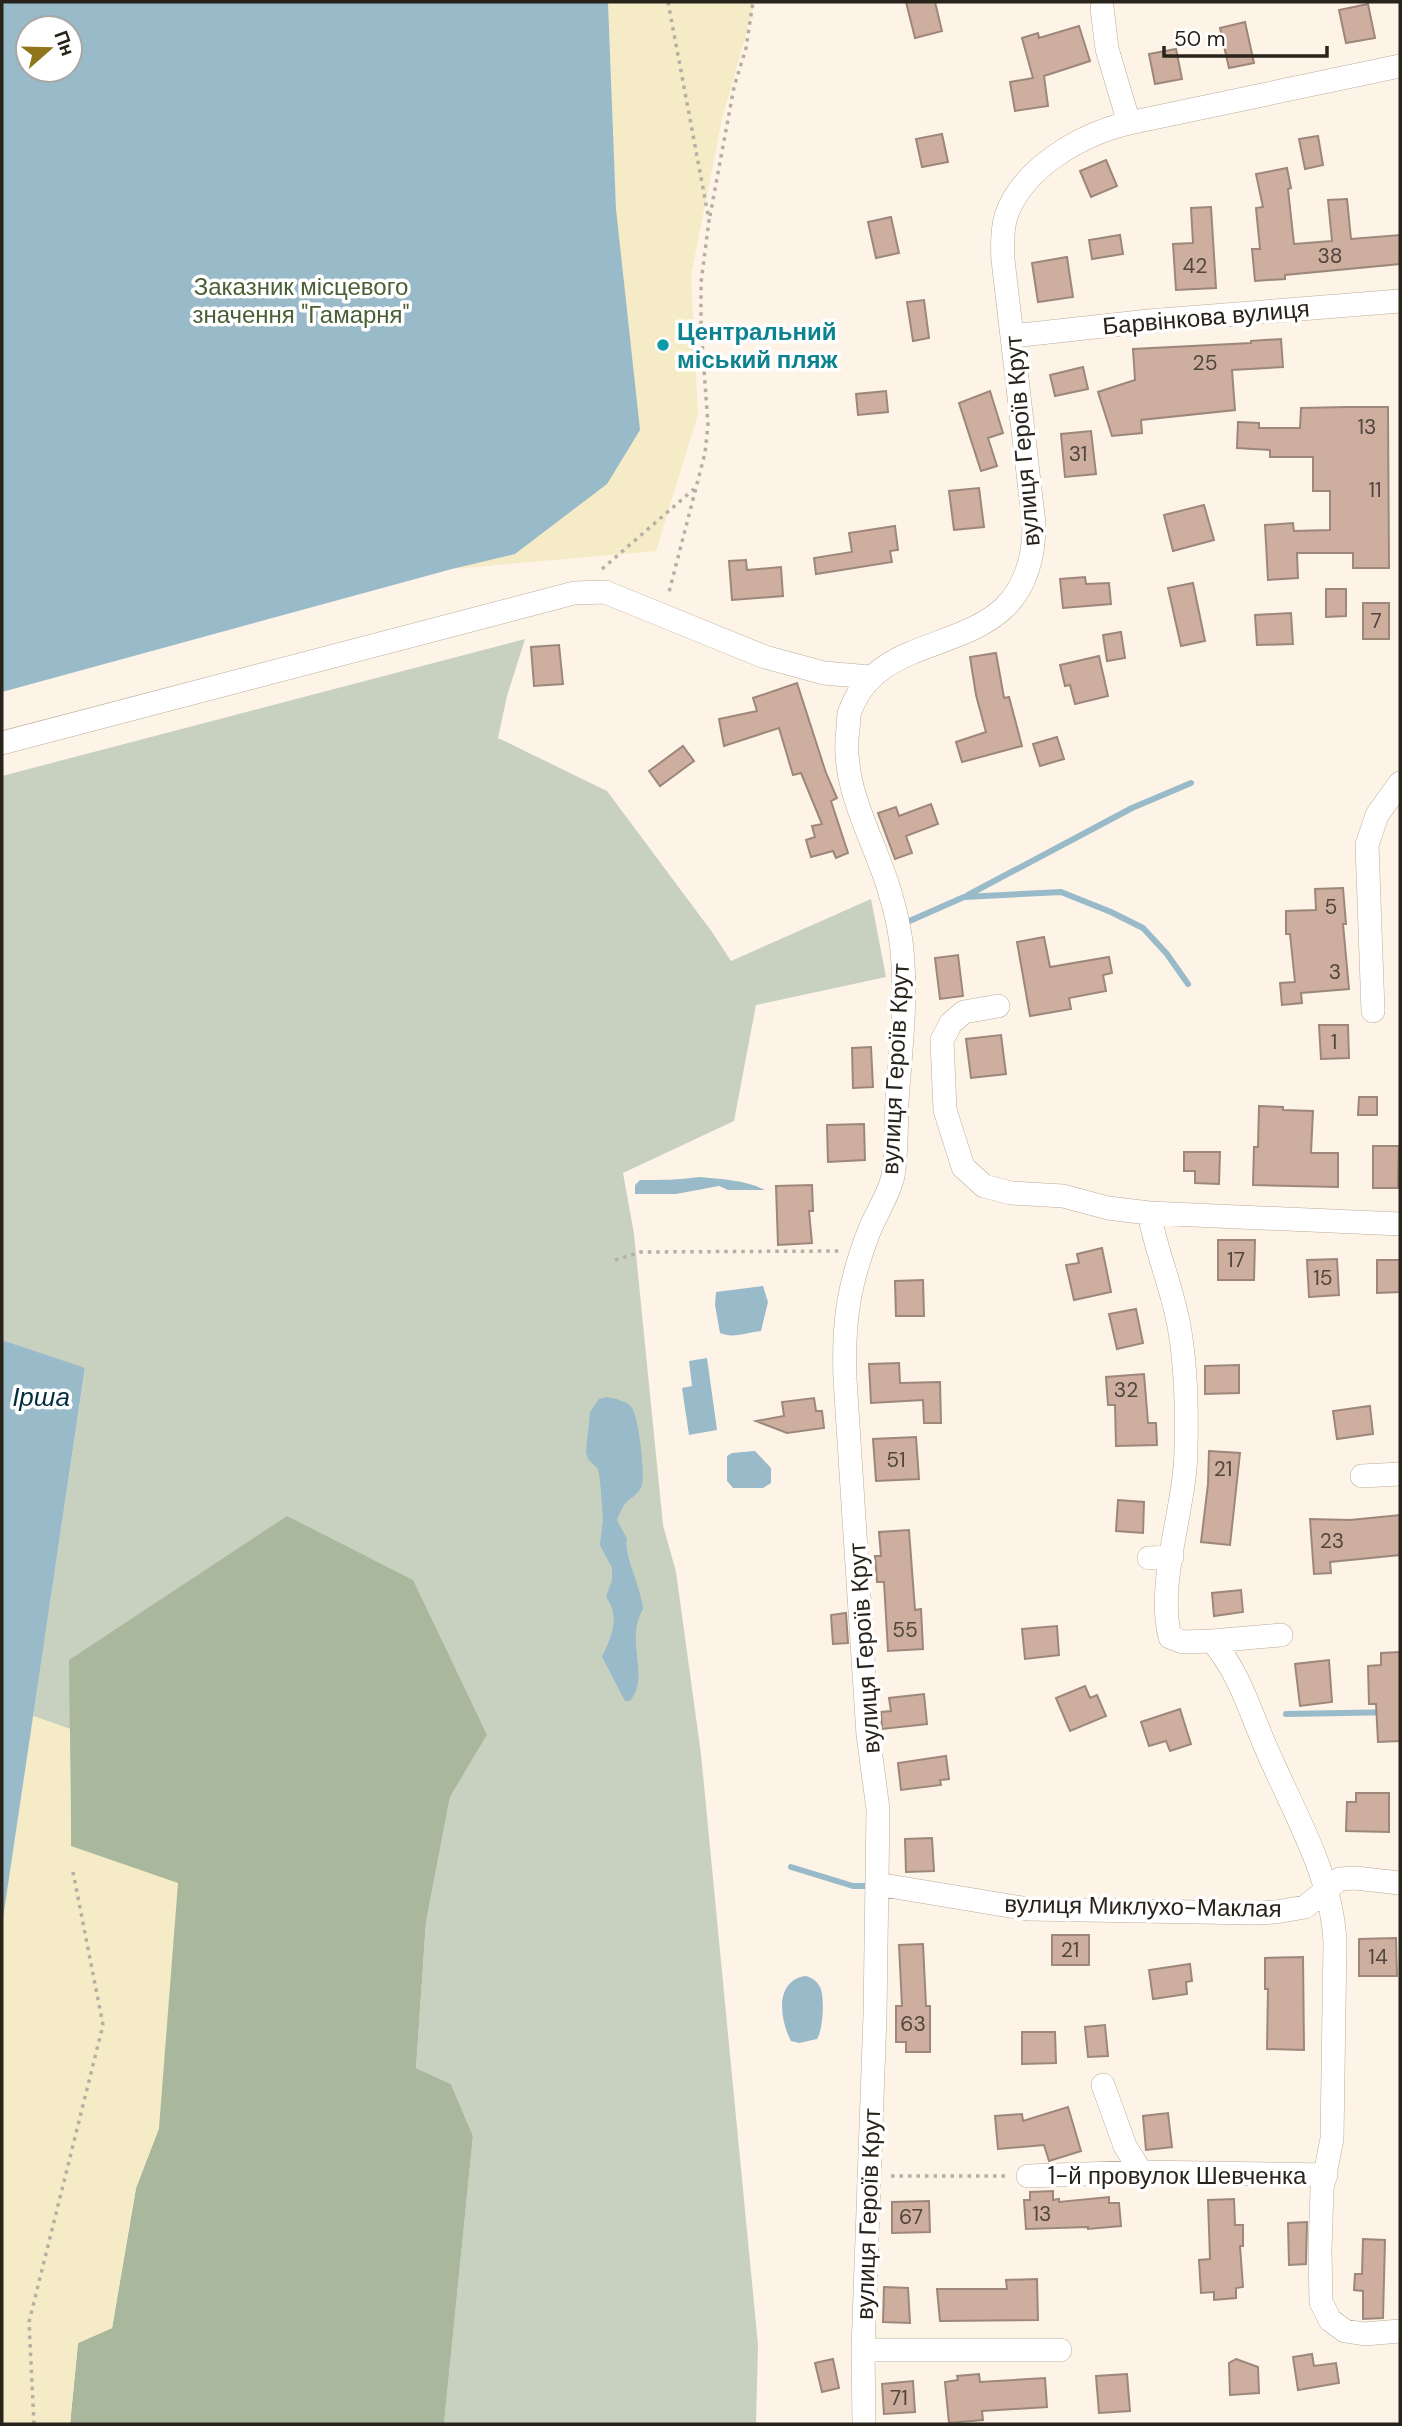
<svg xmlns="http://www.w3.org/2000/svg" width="1402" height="2426" viewBox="0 0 1402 2426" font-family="'DM Sans',sans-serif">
<rect width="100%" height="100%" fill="#fdf3e7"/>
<path fill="#c8d1c0" d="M525,639L507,696L498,738L607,791L712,932L731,961L871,899L886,977L756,1005L734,1121L623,1173L634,1234L663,1525L676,1572L701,1754L758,2345L756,2424H444L473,2136L451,2084L416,2068L426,1922L450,1797L487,1735L70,1659V1729L33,1716L85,1369L2,1340V776Z"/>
<path fill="#a9b89d" d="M287,1516L413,1580L487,1735L450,1797L426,1922L416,2068L451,2084L473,2136L444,2424H70L78,2343L112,2328L136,2188L159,2128L71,1846L69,1660Z"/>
<path fill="#f5ebc6" d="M608,2H755L722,119L691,276L698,414L656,551L452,569L515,554L616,209Z
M33,1716L70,1729L71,1846L178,1883L159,2128L136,2188L112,2328L78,2343L70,2424H2V1925Z"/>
<path fill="#99bac9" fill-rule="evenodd" d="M2,2H608L616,209L640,430L607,484L515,554L452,569L2,692ZM70,28V70H28V28Z
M699,1177C721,1179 745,1180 765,1190H728L719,1186L676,1194H635V1185L640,1180C660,1180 678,1180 699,1177Z
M763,1286L768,1302L761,1331C747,1332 734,1339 720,1333L715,1305L716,1292Z
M2,1340L85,1368L2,1925Z
M707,1358L717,1430L689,1435L682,1388L692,1386L689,1361Z
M607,1397C616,1399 627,1401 632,1408C639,1419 645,1472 642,1485C639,1495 629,1498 624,1505C621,1510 619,1515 617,1520L627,1539C623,1554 642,1589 643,1609C624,1642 651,1675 630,1701H625L602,1657C611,1637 621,1618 606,1597L612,1580V1568L600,1545L603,1519L600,1480L598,1469L588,1459L586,1452L590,1412L599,1399Z
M755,1451L771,1468V1483L763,1488H733L727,1481V1456L732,1453Z
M806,1976C812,1978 817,1981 820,1987C825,1997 823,2030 817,2039L799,2043L791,2041C779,2018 775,1980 806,1976Z"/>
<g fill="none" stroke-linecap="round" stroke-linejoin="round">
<path stroke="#99bac9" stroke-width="6" d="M968,895L1132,808L1191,783
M905,923L964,897L1061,892L1111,912L1143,928L1167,954L1188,984
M1286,1714L1400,1712
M791,1867L853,1886H865"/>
</g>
<path fill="#cdae9f" stroke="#9d877b" stroke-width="2" d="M906,2H935L942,31L915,38Z
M1368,4L1375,38L1346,43L1339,10Z
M1245,22L1254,63L1229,68L1220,28Z
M1079,26L1090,61L1044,76L1048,106L1015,111L1010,82L1033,78L1022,38L1038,33L1039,38Z
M1176,49L1182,79L1155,84L1149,54Z
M942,134L948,162L922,167L916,139Z
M1318,136L1323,165L1305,169L1299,139Z
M1106,160L1117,186L1091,197L1080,171Z
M1287,168L1291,188L1288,189L1294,244L1332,241L1328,200L1347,199L1351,239L1400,235V264L1285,275V279L1255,281L1252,249H1260L1256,208L1263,207L1256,174Z
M1211,207L1216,288L1176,290L1173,244L1193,243L1191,208Z
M891,217L899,253L876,258L868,222Z
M1120,235L1123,254L1092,259L1089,240Z
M1067,257L1073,297L1038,302L1032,263Z
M924,300L929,338L913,341L907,302Z
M1281,339L1283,367L1232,370L1235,410L1141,420L1142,433L1112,436L1098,392L1135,380L1133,349L1251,343V341Z
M1083,367L1088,389L1055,396L1050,375Z
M886,391L888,412L858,415L856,394Z
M990,391L1003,433L988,438L997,466L981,471L959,403Z
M1346,407H1388L1389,568H1353V553H1297L1298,578L1268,580L1265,525L1293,523L1294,531L1330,530V491H1313V457H1270V450L1237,448L1238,422L1259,423V428H1300L1301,408Z
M1091,431L1096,474L1065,477L1061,434Z
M979,488L984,527L954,530L949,491Z
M1204,505L1214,540L1173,551L1164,515Z
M895,526L898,550L890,551L892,562L816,574L814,558L852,552L849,533Z
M746,560L747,570L781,567L783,596L732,600L729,561Z
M1085,577L1086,584L1109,583L1111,604L1063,608L1060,579Z
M1193,583L1205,641L1181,646L1168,588Z
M1326,589H1346V616L1326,617Z
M1363,603H1389V639H1363Z
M1291,613L1293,644L1257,645L1255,615Z
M1121,632L1125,658L1107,661L1103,635Z
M559,645L563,684L534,686L531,647Z
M996,653L1004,698L1009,697L1022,746L962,762L956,742L986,732L976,695L970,657Z
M1099,656L1108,696L1075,704L1070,685L1065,686L1060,665Z
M797,683L826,773L837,798L831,801L848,853L836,858L833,851L811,857L806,840L815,837L812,826L822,824L801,773L793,775L779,728L724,746L719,719L757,711L753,698Z
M1057,737L1064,759L1040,766L1033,744Z
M683,746L694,761L660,786L649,771Z
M931,804L938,824L906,836L912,853L895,859L878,813L896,807L899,816Z
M1343,888L1346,924H1343L1349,989L1301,993L1302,1003L1282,1005L1280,983L1295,982L1290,934H1286V911L1316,910L1315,889Z
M1044,937L1050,967L1109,957L1112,973L1103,975L1106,991L1069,998L1071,1009L1030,1016L1017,942Z
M958,955L963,996L940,999L935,958Z
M1319,1025H1348L1349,1058L1321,1059Z
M1001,1035L1006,1074L971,1078L966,1039Z
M871,1047L873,1087L853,1088L852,1048Z
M1359,1097H1377V1115H1358Z
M1259,1106L1283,1107V1110L1313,1111L1311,1153H1338V1187L1253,1185L1254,1147H1258Z
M864,1124L865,1160L828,1162L827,1125Z
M1373,1146H1399L1398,1188H1373Z
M1184,1152H1220L1219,1184L1195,1183V1171H1184Z
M812,1185L813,1211H809L812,1243L778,1245L776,1186Z
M1218,1240H1255L1254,1280H1218Z
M1102,1248L1111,1292L1074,1300L1066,1265L1079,1263L1077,1254Z
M1337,1259L1339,1295L1309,1297L1307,1260Z
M1377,1260H1400V1292L1377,1293Z
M923,1280L924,1316H896L895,1281Z
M1136,1309L1143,1343L1117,1349L1109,1314Z
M899,1363L900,1383L940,1382L941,1423H924L923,1400L871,1403L869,1364Z
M1239,1365V1393L1205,1394V1366Z
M1144,1374L1148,1423H1156L1157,1445L1116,1446L1115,1405H1108L1106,1377Z
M814,1398L816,1411H822L824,1428L787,1433L756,1421L784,1416L782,1402Z
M1370,1406L1373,1434L1337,1439L1333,1411Z
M916,1437L919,1479L876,1481L873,1439Z
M1209,1451L1240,1453L1230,1545L1201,1542L1208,1484Z
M1118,1500L1144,1502L1143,1533L1116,1531Z
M1400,1515V1555L1330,1562L1331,1573L1314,1574L1310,1519L1350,1520Z
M909,1530L915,1610L921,1609L923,1649L888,1651L884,1582H877L875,1556H881L879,1532Z
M1241,1590L1243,1612L1214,1616L1212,1593Z
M846,1613L848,1643L833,1644L831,1615Z
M1057,1626L1059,1655L1025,1659L1022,1629Z
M1400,1652V1741L1378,1742L1376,1704H1369L1368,1666L1381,1665V1653Z
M1329,1660L1332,1702L1300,1706L1295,1664Z
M1085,1686L1090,1698L1097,1695L1106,1716L1070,1731L1056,1698Z
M924,1694L927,1724L882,1729L881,1712L891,1711L889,1698Z
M1180,1709L1191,1744L1170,1751L1166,1741L1149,1746L1141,1722Z
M946,1756L949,1779L940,1780L941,1785L901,1790L898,1763Z
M1356,1793H1389V1832L1346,1831L1347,1802H1356Z
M932,1838L934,1871L906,1872L905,1839Z
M1052,1935H1089V1965H1052Z
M1396,1938L1397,1976H1359V1939Z
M923,1944L926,2006H930V2052H906V2042H896V2006H902L899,1945Z
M1303,1957L1304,2050L1267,2049L1268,1989H1265V1958Z
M1190,1964L1192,1981L1186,1982L1187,1994L1153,1999L1149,1970Z
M1105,2025L1108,2056L1088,2057L1085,2027Z
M1022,2032H1055L1056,2063L1022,2064Z
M1068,2107L1081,2151L1049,2161L1044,2145L998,2149L995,2116L1022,2114L1023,2121Z
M1168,2113L1172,2147L1146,2150L1143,2116Z
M1053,2191V2200L1059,2199V2202L1109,2197V2203H1119L1121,2226L1088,2229V2227L1026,2229L1024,2200H1030V2192Z
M1234,2199L1235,2225H1243V2246H1240L1243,2287L1236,2288V2298L1214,2300V2292L1201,2293L1199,2260L1210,2259L1208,2200Z
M929,2201L930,2232L892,2233V2202Z
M1307,2222L1306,2264L1289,2265L1288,2223Z
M1363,2239L1385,2240L1383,2318L1363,2319V2291L1354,2290L1355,2274H1362Z
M1037,2279L1038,2320L940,2321L937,2289H1007L1006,2280Z
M884,2287L908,2288L910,2323L883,2322Z
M1312,2354L1314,2366L1336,2363L1339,2383L1298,2390L1293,2357Z
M833,2359L839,2388L822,2392L815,2363Z
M1236,2359L1258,2367L1259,2393L1230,2395L1229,2363Z
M979,2374L980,2382L1045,2378L1047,2407L982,2411L983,2420L949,2423L945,2382L958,2380L957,2376Z
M1127,2374L1130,2411L1099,2413L1096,2376Z
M913,2381L915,2412L884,2414L882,2384Z"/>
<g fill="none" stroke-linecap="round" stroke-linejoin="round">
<g stroke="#bbab98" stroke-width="24">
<path id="minor" d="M1129,123L1400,66
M1013,336L1149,321L1400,301
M2,743L574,593L605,592L765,657L824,673L870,677
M998,1006L964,1012L951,1023L942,1040L945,1110L963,1167L984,1186L1011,1193L1063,1196L1108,1208L1149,1213C1156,1251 1172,1287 1179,1326C1186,1365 1187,1408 1186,1448C1186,1507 1156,1581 1170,1637L1183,1642L1212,1641C1240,1673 1250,1712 1267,1750C1293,1811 1332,1875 1335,1942L1332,2139L1322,2189L1320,2250L1321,2302L1330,2320L1345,2331L1365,2334L1400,2331
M1373,1011L1367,845L1377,815L1400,783
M1149,1213L1400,1224
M1362,1476L1400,1474
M1149,1558L1172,1557
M1212,1641L1281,1635
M877,1884L1028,1909L1255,1913L1276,1912L1305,1907L1340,1879L1355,1878L1400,1883
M1103,2085L1125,2146L1141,2172
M1028,2176L1141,2172L1326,2175
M863,2350H1060
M864,2424L863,2350L875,2015L878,1809L868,1735L845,1379C843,1323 848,1287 868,1234C875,1215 889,1195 893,1176C897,1152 896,1126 897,1102C900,1056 906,1010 903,964C902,938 896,911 888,886C872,835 840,785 848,729C849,724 848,718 849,714C882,613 1034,672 1034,524L1003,260C1002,245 1002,231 1006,216C1023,167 1082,134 1129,123L1107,49L1102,8"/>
</g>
<path stroke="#b7afa4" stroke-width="3.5" stroke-dasharray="3.5 5" stroke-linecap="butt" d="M668,2L709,220L701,283V327L708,425L705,453L668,596
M710,216L734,87L746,48L753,2
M602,569L694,489
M615,1260L641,1252L839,1251
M891,2176H1009
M34,2424L29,2322L103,2025L73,1872"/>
<use href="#minor" stroke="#fff" stroke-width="23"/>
</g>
<circle fill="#0f9aa8" stroke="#fff" stroke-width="2.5" cx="663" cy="345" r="7"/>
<g text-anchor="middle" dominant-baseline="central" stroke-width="7" stroke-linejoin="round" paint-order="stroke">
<g font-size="21" fill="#51463c">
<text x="1330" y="256">38</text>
<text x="1195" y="266">42</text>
<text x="1205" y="363">25</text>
<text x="1367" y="427">13</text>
<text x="1078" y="454">31</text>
<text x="1375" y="490">11</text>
<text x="1376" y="621">7</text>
<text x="1331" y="907">5</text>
<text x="1335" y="972">3</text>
<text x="1334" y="1042">1</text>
<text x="1236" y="1260">17</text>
<text x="1323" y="1278">15</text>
<text x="1126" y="1390">32</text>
<text x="896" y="1460">51</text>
<text x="1223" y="1469">21</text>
<text x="1332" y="1541">23</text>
<text x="905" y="1630">55</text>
<text x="1070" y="1950">21</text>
<text x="1378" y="1957">14</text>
<text x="913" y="2024">63</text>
<text x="1042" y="2214">13</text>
<text x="911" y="2217">67</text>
<text x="899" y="2398">71</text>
</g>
<g font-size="24" fill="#495f34" stroke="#fff">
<text x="301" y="286">Заказник місцевого<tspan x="301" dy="28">значення "Гамарня"</tspan></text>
</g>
<g font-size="24" fill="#28231b" stroke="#fff">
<text transform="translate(1206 317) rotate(-5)">Барвінкова вулиця</text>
<text transform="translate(1022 441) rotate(-95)">вулиця Героїв Крут</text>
<text transform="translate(895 1069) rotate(-87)">вулиця Героїв Крут</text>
<text transform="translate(864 1648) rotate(-94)">вулиця Героїв Крут</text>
<text transform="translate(1143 1906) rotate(1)">вулиця Миклухо-Маклая</text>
<text x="1177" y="2175">1-й провулок Шевченка</text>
<text transform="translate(868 2214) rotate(-88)">вулиця Героїв Крут</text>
</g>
<g font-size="24" font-weight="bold" fill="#0d838f" stroke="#fff" text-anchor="start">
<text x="677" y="331">Центральний<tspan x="677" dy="28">міський пляж</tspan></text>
</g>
<g font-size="26" font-style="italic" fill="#002e3f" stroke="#fff">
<text x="41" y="1397">Ірша</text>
</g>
</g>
<rect width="1402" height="2426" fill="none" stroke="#28231b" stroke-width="7"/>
<g transform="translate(49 49) rotate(70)"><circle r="33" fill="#ffffff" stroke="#a9a7a4" stroke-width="2"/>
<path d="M0-5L12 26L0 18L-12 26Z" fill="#90751a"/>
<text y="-10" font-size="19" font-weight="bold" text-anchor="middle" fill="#28231b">Пн</text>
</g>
<path d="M1164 46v10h163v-10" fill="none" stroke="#28231b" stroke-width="3.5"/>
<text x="1174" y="46" font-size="21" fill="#28231b" stroke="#ffffff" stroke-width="5" paint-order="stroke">50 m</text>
</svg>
